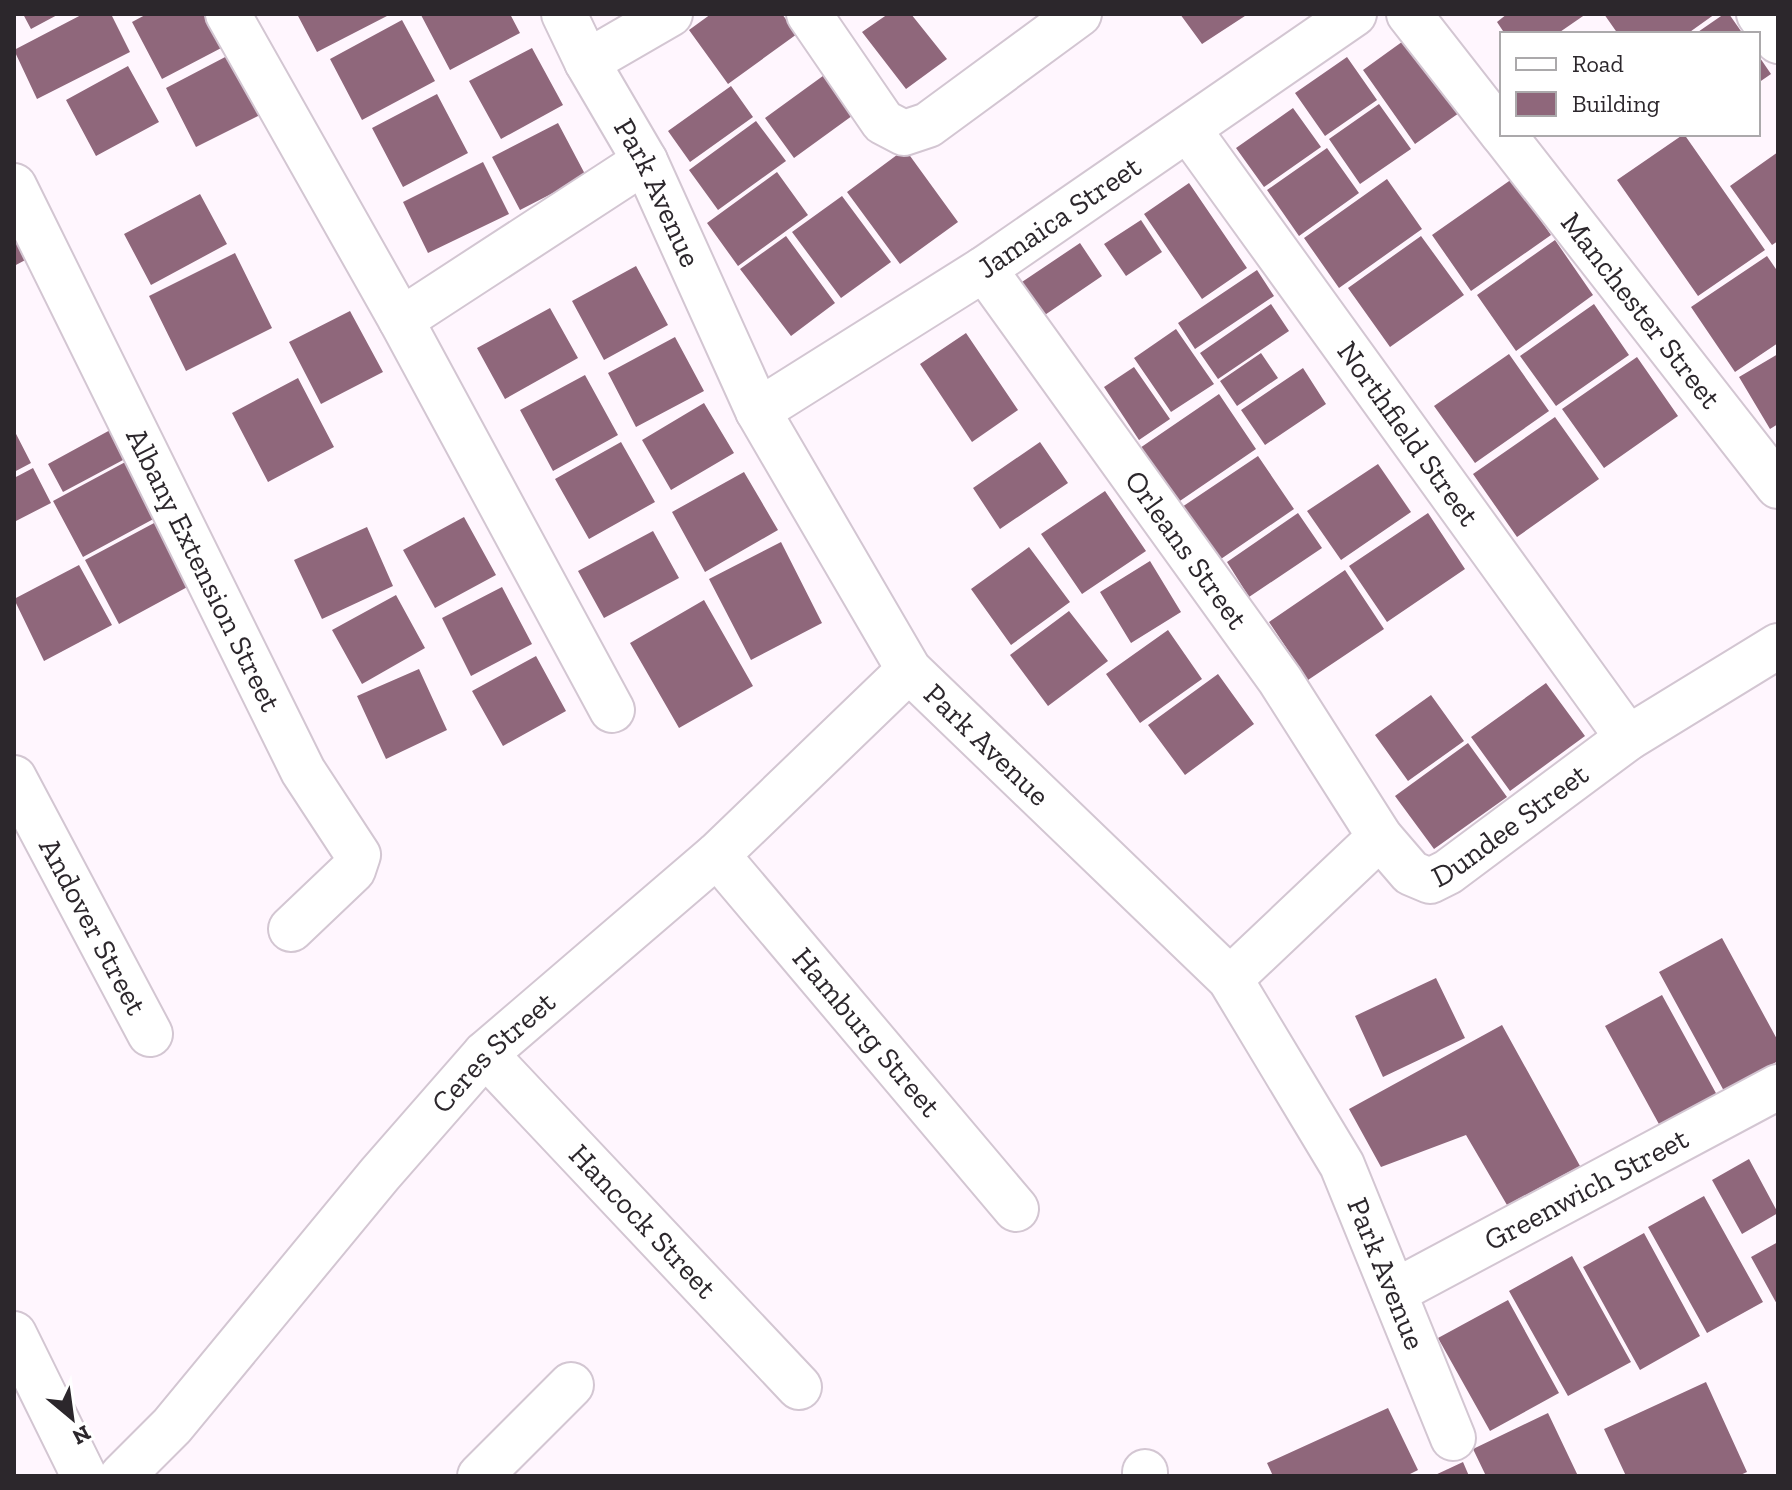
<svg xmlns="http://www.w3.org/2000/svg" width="1792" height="1490" viewBox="0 0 1792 1490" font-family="'Zilla Slab',serif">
<rect width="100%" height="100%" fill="#fff6fe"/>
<path fill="#8f677b" d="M23,14H59L31,29Z
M83,14H111L130,52L37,99L14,50Z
M147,14H208L225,46L162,79L132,22Z
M297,14H386L387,16L317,52Z
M510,14L520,33L450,70L421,15Z
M711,14H782L797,34L728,84L689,30Z
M888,14H911L947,59L906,89L862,32Z
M1180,14H1248L1202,44Z
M1507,14H1586L1557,34H1505L1497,22Z
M1604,14H1715L1687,34H1618Z
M1724,14H1729L1743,34H1695Z
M402,20L435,81L362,120L330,59Z
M1406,39L1459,113L1415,144L1363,70Z
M532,48L563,105L501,139L469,81Z
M229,55L260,115L196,147L166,88Z
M1758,55L1771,74L1758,83Z
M1347,57L1377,100L1325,136L1295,93Z
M128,66L159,122L96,156L66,100Z
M827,73L856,113L794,158L765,118Z
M731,86L753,117L690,162L668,131Z
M437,94L468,153L403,187L372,128Z
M1379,104L1411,149L1360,184L1329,139Z
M1293,108L1321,147L1264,187L1236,148Z
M756,121L786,161L718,210L689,170Z
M558,123L586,176L520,210L492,157Z
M1684,134L1765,250L1698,296L1617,180Z
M1327,148L1359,193L1299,236L1267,190Z
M905,149L958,222L900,264L847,192Z
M1778,152V241L1772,245L1730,186Z
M483,162L509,214L428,253L403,202Z
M777,172L808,215L738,266L707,223Z
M1387,179L1422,229L1339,288L1304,238Z
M1512,179L1551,235L1471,291L1432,235Z
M1189,183L1247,268L1202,299L1144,214Z
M200,194L227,244L151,285L124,234Z
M842,196L891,262L841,298L792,232Z
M1141,220L1162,252L1126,276L1104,244Z
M14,225L31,257L14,266Z
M786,236L835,303L791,336L740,269Z
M1421,236L1464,295L1390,347L1348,288Z
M1555,240L1593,295L1516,351L1477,295Z
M1080,243L1102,276L1036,321L1013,288Z
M235,253L272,328L186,371L149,296Z
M1767,256L1778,272V343L1735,372L1691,307Z
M636,266L668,325L604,360L572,301Z
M1257,270L1274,296L1195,349L1178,323Z
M1271,304L1289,331L1218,379L1200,353Z
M1594,304L1629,355L1556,406L1520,356Z
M550,308L578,358L505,399L477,348Z
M350,311L383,372L321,404L289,342Z
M1176,329L1214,384L1171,412L1134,358Z
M966,333L1018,410L972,442L920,364Z
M675,337L704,391L636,427L608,373Z
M1261,353L1278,378L1237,406L1220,381Z
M1509,354L1549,411L1475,463L1434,406Z
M1778,354V424L1770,429L1739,377Z
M1637,357L1678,416L1604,468L1562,409Z
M1134,367L1170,419L1139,440L1104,387Z
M1303,368L1326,404L1265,445L1241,410Z
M585,375L618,435L553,471L520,410Z
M298,378L334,447L268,482L232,413Z
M1219,394L1256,449L1174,505L1137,450Z
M704,403L734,453L671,490L642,440Z
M1555,417L1599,479L1517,537L1473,474Z
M123,423L138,452L63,492L48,464Z
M14,430L31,463L14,472Z
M621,442L655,502L589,539L555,479Z
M1040,442L1068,483L1000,529L973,488Z
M142,453L172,509L83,557L53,501Z
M1258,456L1294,509L1218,561L1182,507Z
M1378,464L1411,512L1341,560L1307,511Z
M33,468L51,503L14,522V478Z
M744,472L778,530L705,572L672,512Z
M1105,491L1146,551L1082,594L1041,534Z
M1298,513L1322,548L1249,597L1227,562Z
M1428,513L1465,569L1387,622L1349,566Z
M169,515L204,578L119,624L85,560Z
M464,517L496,575L435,608L403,550Z
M367,527L393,586L322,619L294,560Z
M653,531L679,578L604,618L578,571Z
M781,542L822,623L751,660L709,579Z
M1029,547L1070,602L1011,645L971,589Z
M1150,561L1181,612L1131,643L1100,592Z
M79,565L112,625L44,661L14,599Z
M1345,570L1384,629L1308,680L1269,622Z
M502,587L532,644L471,676L442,618Z
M396,595L425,648L362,684L332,630Z
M704,600L753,686L679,728L630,643Z
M1069,611L1108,661L1048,706L1010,655Z
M1168,630L1202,679L1140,723L1106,674Z
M536,656L566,711L503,746L472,691Z
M419,669L447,730L386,759L357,696Z
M1218,674L1254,724L1185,775L1148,725Z
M1546,683L1585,736L1510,791L1471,737Z
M1431,695L1464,741L1408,781L1375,735Z
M1468,743L1507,797L1434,849L1395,796Z
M1722,938L1778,1041V1061L1724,1091L1659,972Z
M1436,978L1465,1038L1383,1077L1355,1016Z
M1662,995L1717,1095L1660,1126L1605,1026Z
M1502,1025L1580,1166L1507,1205L1466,1135L1381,1167L1349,1109Z
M1749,1159L1778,1213L1742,1234L1712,1180Z
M1704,1196L1763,1302L1707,1333L1648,1227Z
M1644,1233L1700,1336L1640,1370L1583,1267Z
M1778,1242V1306L1751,1257Z
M1572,1256L1631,1362L1568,1396L1509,1291Z
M1508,1300L1559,1393L1490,1431L1438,1338Z
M1706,1382L1747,1472L1738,1476H1626L1604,1429Z
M1388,1408L1418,1470L1406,1476H1273L1267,1463Z
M1548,1413L1578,1476H1486L1473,1449Z
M1463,1462L1469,1476H1433Z"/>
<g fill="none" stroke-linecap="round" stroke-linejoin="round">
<g stroke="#d3c6d2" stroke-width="48">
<g id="minor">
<path d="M228,14L401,320L612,710"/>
<path id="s1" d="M564,14L587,62L645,161L758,411L909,670L1230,979L1342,1165L1453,1438"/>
<path d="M809,14L883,122L904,133L928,125L1079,14"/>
<path d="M1409,14L1502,133"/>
<path d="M1759,14L1778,41"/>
<path d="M587,62L670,14"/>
<path id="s2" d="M1188,129L1628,738"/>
<path id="s3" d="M1503,134L1778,486"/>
<path id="s4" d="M14,186L303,771L358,855L353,870L291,929"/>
<path id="s5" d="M984,269L1280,680L1380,837L1411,873L1430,881L1448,872L1628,738L1778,646"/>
<path d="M401,320L645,161"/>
<path id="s6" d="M758,411L984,269L1354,14"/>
<path id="s7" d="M14,778L150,1034"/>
<path id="s8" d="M717,855L1016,1209"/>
<path d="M1230,979L1380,837"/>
<path id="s9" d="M485,1054L799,1387"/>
<path id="s10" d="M1394,1292L1778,1087"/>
<path d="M14,1334L84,1476"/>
<path id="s11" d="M122,1476L172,1426L380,1174L485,1054L717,855L909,670"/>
<path d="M480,1476L571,1385"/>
<path d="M1145,1476V1472"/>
</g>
</g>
<use href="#minor" stroke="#fff" stroke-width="44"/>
</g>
<g text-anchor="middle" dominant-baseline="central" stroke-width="6" stroke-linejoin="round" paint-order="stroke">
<g font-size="30" fill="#2c272c" stroke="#fff">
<text stroke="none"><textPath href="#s1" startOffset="202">Park Avenue</textPath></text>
<text stroke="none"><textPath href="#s6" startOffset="358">Jamaica Street</textPath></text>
<text stroke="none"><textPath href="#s3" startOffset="224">Manchester Street</textPath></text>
<text stroke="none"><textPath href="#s2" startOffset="376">Northfield Street</textPath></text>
<text stroke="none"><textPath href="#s5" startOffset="346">Orleans Street</textPath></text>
<text stroke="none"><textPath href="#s4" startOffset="428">Albany Extension Street</textPath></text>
<text stroke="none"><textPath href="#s1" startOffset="850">Park Avenue</textPath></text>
<text stroke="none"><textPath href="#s5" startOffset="858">Dundee Street</textPath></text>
<text stroke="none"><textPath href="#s7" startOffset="168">Andover Street</textPath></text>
<text stroke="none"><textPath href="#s8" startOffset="232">Hamburg Street</textPath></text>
<text stroke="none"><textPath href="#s11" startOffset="564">Ceres Street</textPath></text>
<text stroke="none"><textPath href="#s10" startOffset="218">Greenwich Street</textPath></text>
<text stroke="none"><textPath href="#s9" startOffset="230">Hancock Street</textPath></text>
<text stroke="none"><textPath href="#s1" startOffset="1522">Park Avenue</textPath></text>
</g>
</g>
<rect width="1792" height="1490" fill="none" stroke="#2c272c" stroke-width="32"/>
<rect x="1500" y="32" width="260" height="104" fill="#ffffff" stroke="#aba9ab" stroke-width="2"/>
<rect x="1516" y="58" width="40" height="12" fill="#ffffff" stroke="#aba9ab" stroke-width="2"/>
<text x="1572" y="72" font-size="24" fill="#2c272c">Road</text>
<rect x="1516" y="92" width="40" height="24" fill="#8f677b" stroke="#aba9ab" stroke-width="2"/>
<text x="1572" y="112" font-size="24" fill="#2c272c">Building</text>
<g transform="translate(72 1418) rotate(151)" stroke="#ffffff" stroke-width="6" paint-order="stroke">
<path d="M0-6L14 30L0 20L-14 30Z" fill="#2c272c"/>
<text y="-12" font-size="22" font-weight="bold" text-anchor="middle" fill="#2c272c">N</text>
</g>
</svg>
